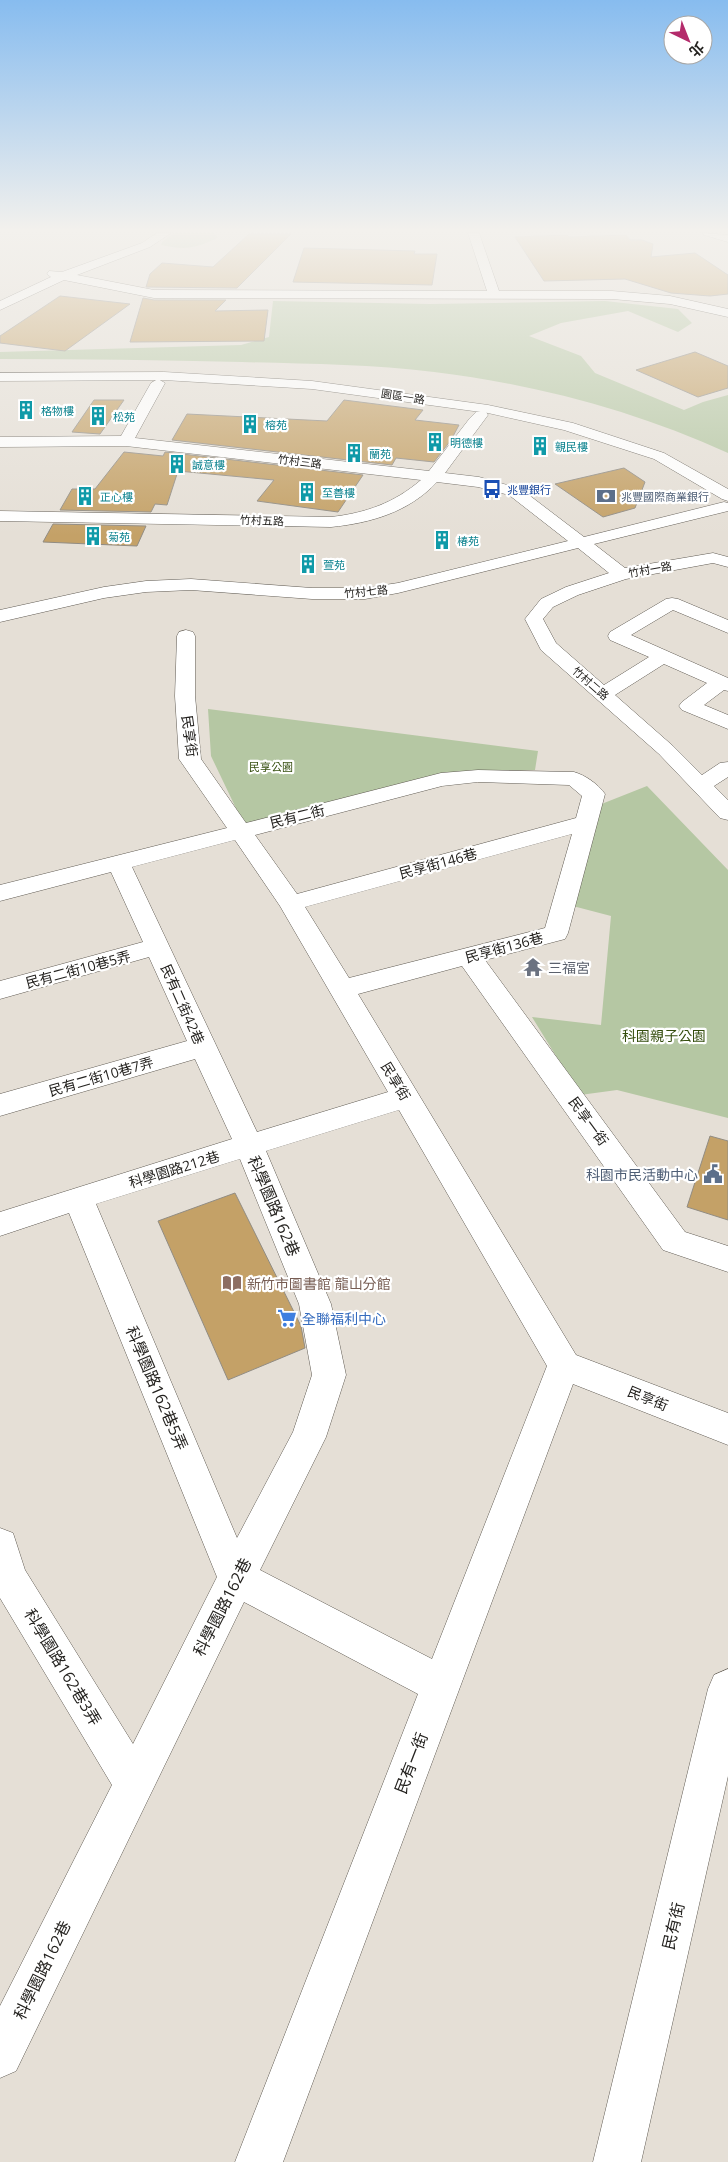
<svg xmlns="http://www.w3.org/2000/svg" width="728" height="2162" viewBox="0 0 728 2162" font-family="'Open Sans','Noto Sans TC',sans-serif">
<rect width="100%" height="100%" fill="#e5dfd6"/>
<path fill="#b5c7a3" d="M174,233H214L217,236V238C194,249 186,250 161,245L162,242Z
M273,301L430,304L605,301L678,309L692,323L678,332L628,311L561,323L529,336L581,356L595,373L684,410L703,402L728,395V453C636,411 535,384 434,372C370,364 306,364 242,362C161,360 81,359 0,359V352L241,345L269,337Z
M208,709L538,751L535,770L485,771L244,825L211,756Z
M647,786L728,870V1118L617,1090L580,1095L532,1017L601,1025L611,916L569,905L599,805Z"/>
<path fill="#c4a167" stroke="#918c83" d="M249,234H291L237,288L146,287L150,274L162,263L213,267Z
M567,235L569,237L626,235L630,240H642L653,244L651,257L695,253L728,275V294L710,296L671,293L625,279L544,281L515,237Z
M304,248L415,251L414,254H437L432,285L293,282Z
M60,296L130,304L65,351L0,343V336Z
M143,298L154,300H226L215,311L268,310L264,341L130,342Z
M695,352L728,366V388L698,397L636,370Z
M94,400H124L100,434L72,432Z
M344,400L423,410L415,420L459,425L451,440L434,462L396,458L392,465L172,440L187,414L327,421Z
M124,452L163,456L165,452L363,475L338,512L257,501L274,480L178,471L167,505L155,504L151,512L60,510L72,489H95Z
M624,468L645,482L635,508L603,517L555,484Z
M53,524L146,526L137,546L43,542Z
M710,1136L728,1141V1220L687,1207Z
M235,1193L301,1326L305,1348L228,1380L158,1221Z"/>
<g fill="none" stroke-linecap="round" stroke-linejoin="round">
<g stroke="#615c54" stroke-width="1">
<path id="minor" d="M157,233H171L150,247L77,275L154,290L487,291L468,233H479L499,291H612L670,296L728,309V317L670,304L612,299L154,298L64,280L0,310V301L51,277L47,274L49,271L62,272L142,243Z
M158,379L165,383L135,438L429,471L470,418L476,412H486L488,415L445,473L479,477L521,489L584,537L724,502L728,503V511L594,544L625,568L713,553L728,557V567L713,563L626,579L578,595L553,607L543,619L556,643L604,685L649,657L610,640L608,636L610,632L666,599L672,598L678,599L728,620V633L673,610L631,635L728,678V691L724,690L704,705L728,715V729L682,710L679,706L682,702L707,683L664,664L615,695L673,746L702,775L720,763L728,762V777L714,786L728,800V820L720,818L659,754L541,650L525,619L541,599L566,587L609,573L578,548L398,593L365,599H312L191,590L146,592L104,598L0,622V610L104,587L146,581L191,579L312,588H365L398,583L568,541L509,495L478,487L437,482C409,512 371,523 331,527L0,521V511L331,517C366,513 394,503 421,480L126,446L0,447V437L121,436L151,383Z
M186,630L193,632L195,636V696L201,759L246,823L441,773L478,770L574,772C585,775 598,784 605,794L568,933L565,939L485,960L685,1232L728,1246V1272L663,1250L462,966L358,994L576,1355L728,1413V1445L573,1384L283,2162H235L418,1694L244,1602L16,2071L0,2078V2006L112,1785L0,1598V1528L13,1533L25,1570L133,1744L217,1577L69,1213L0,1236V1212L232,1139L195,1059L0,1116V1094L187,1041L149,957L0,999V981L143,942L111,872L0,901V885L227,828L179,759L175,696L177,636L179,632ZM478,782L569,785L582,796L576,818L297,894L255,835L442,786ZM572,834L545,928L349,978L305,907ZM235,840L280,906L388,1092L257,1132L132,867ZM399,1110L547,1366L432,1659L260,1570L326,1437L346,1375L331,1304L266,1151ZM240,1159L299,1304L312,1375L293,1432L237,1538L96,1204Z
M728,1669V1776L641,2162H593L708,1689L714,1675Z"/>
</g>
<g stroke="#615c54" stroke-width="1">
<path id="tertiary" d="M164,372L312,381L488,405L573,423L664,453L728,489V501L722,499L654,459L564,430L488,413L312,389L164,380L0,381V373Z"/>
</g>
<g stroke="#615c54" stroke-width="1">
<path id="motorway" d="M703,233L728,235V242L704,235Z"/>
</g>
<use href="#minor" fill="#fff" fill-rule="evenodd"/>
<use href="#tertiary" fill="#fff" fill-rule="evenodd"/>
<use href="#motorway" fill="#fff" fill-rule="evenodd"/>
</g>
<linearGradient id="sky" x2="0" y2="1"><stop stop-color="#87bcef"/><stop offset="0.43" stop-color="#f3f1ed"/><stop offset="1" stop-color="#f3f1ed" stop-opacity="0"/></linearGradient>
<rect width="728" height="536" fill="url(#sky)"/>
<defs>
<g id="building-bare" transform="scale(1.5)"><path d="M-4-6H4V6H1V3H-1V6H-4ZM-2.5-4.3h1.7v1.8h-1.7ZM.8-4.3h1.7v1.8H.8ZM-2.5-1h1.7V.8h-1.7ZM.8-1h1.7V.8H.8Z" fill="#0f9aa8" stroke="#fff" stroke-width="2.5" paint-order="stroke"/></g>
<g id="bus-bare" transform="scale(1.5)"><path d="M-5-6H5V4H4V6H2V4H-2V6H-4V4H-5ZM-3.5-4V0h7V-4ZM-3.5 1.2v1.5H-2V1.2ZM2 1.2v1.5H3.5V1.2Z" fill="#1a4fb4" stroke="#fff" stroke-width="2.5" paint-order="stroke"/></g>
<g id="bank-bare" transform="scale(1.5)"><path d="M-6-4H6V4H-6ZM0-2.3a2.3 2.3 0 1 0 0 4.6a2.3 2.3 0 1 0 0-4.6Z" fill="#5c6f8a" stroke="#fff" stroke-width="2.5" paint-order="stroke"/></g>
<g id="temple-bare" transform="scale(1.5)"><path d="M0-6L5-2H3V0L6.5 2.5H4V6H1.5V3h-3V6H-4V2.5H-6.5L-3 0V-2H-5Z" fill="#6b7280" stroke="#fff" stroke-width="2.5" paint-order="stroke"/></g>
<g id="civic-bare" transform="scale(1.5)"><path d="M-.6-6.5H3V-4.5H.6V-3L4-1V1h2V6H-6V1h2V-1L-.6-3ZM-1.2 2.5V6h2.4V2.5Z" fill="#5c6f8a" stroke="#fff" stroke-width="2.5" paint-order="stroke"/></g>
<g id="library-bare" transform="scale(1.5)"><path d="M-6-4Q-3-5.5-.7-3.5V5Q-3 3-6 4ZM6-4Q3-5.5 .7-3.5V5Q3 3 6 4Z" fill="#8d6e63" stroke="#fff" stroke-width="2.5" paint-order="stroke"/></g>
<g id="supermarket-bare" transform="scale(1.5)"><path d="M-6-5.5h2.5l.6 2H6L4.5 2H-2.5L-4.4-4H-6ZM-1.5 3.2a1.3 1.3 0 1 0 .1 0ZM3 3.2a1.3 1.3 0 1 0 .1 0Z" fill="#3f7fe0" stroke="#fff" stroke-width="2.5" paint-order="stroke"/></g>
</defs>
<g fill-rule="evenodd">
<use href="#building-bare" x="26" y="410"/>
<use href="#building-bare" x="98" y="416"/>
<use href="#building-bare" x="250" y="424"/>
<use href="#building-bare" x="435" y="442"/>
<use href="#building-bare" x="540" y="446"/>
<use href="#building-bare" x="354" y="453"/>
<use href="#building-bare" x="177" y="464"/>
<use href="#bus-bare" x="492" y="489"/>
<use href="#building-bare" x="307" y="492"/>
<use href="#building-bare" x="85" y="496"/>
<use href="#bank-bare" x="606" y="496"/>
<use href="#building-bare" x="93" y="536"/>
<use href="#building-bare" x="442" y="540"/>
<use href="#building-bare" x="308" y="564"/>
<use href="#temple-bare" x="533" y="967"/>
<use href="#civic-bare" x="713" y="1174"/>
<use href="#library-bare" x="232" y="1283"/>
<use href="#supermarket-bare" x="287" y="1318"/>
</g>
<g text-anchor="middle" dominant-baseline="central" stroke-width="4.5" stroke-linejoin="round" paint-order="stroke">
<g font-size="11" fill="#252320" stroke="#fff">
<text transform="translate(403 396) rotate(9)">園區一路</text>
<text transform="translate(300 461) rotate(7)">竹村三路</text>
<text transform="translate(262 520) rotate(2)">竹村五路</text>
<text transform="translate(650 569) rotate(-10)">竹村一路</text>
<text transform="translate(366 591) rotate(-5)">竹村七路</text>
<text transform="translate(591 683) rotate(41)">竹村二路</text>
</g>
<g font-size="11" fill="#0d838f" stroke="#fff" text-anchor="start">
<text x="41" y="410">格物樓</text>
<text x="113" y="416">松苑</text>
<text x="265" y="424">榕苑</text>
<text x="450" y="442">明德樓</text>
<text x="555" y="446">親民樓</text>
<text x="369" y="453">蘭苑</text>
<text x="192" y="464">誠意樓</text>
<text x="322" y="492">至善樓</text>
<text x="100" y="496">正心樓</text>
<text x="108" y="536">菊苑</text>
<text x="457" y="540">椿苑</text>
<text x="323" y="564">萱苑</text>
</g>
<g font-size="11" fill="#164399" stroke="#fff" text-anchor="start">
<text x="507" y="489">兆豐銀行</text>
</g>
<g font-size="11" fill="#4e5e75" stroke="#fff" text-anchor="start">
<text x="621" y="496">兆豐國際商業銀行</text>
</g>
<g font-size="11" fill="#354e0e" stroke="#fff">
<text x="271" y="766">民享公園</text>
</g>
<g font-size="14" fill="#252320" stroke="#fff">
<text transform="translate(190 736) rotate(82)">民享街</text>
<text transform="translate(297 816) rotate(-14)">民有二街</text>
<text transform="translate(438 863) rotate(-15)">民享街146巷</text>
<text transform="translate(504 947) rotate(-15)">民享街136巷</text>
<text transform="translate(78 969) rotate(-15)">民有二街10巷5弄</text>
<text transform="translate(183 1004) rotate(66)">民有二街42巷</text>
<text transform="translate(101 1076) rotate(-16)">民有二街10巷7弄</text>
<text transform="translate(396 1081) rotate(59)">民享街</text>
<text transform="translate(589 1121) rotate(54)">民享一街</text>
<text transform="translate(174 1169) rotate(-17)">科學園路212巷</text>
<text transform="translate(648 1398) rotate(22)">民享街</text>
</g>
<g font-size="14" fill="#5b616d" stroke="#fff" text-anchor="start">
<text x="548" y="967">三福宮</text>
</g>
<g font-size="14" fill="#354e0e" stroke="#fff">
<text x="664" y="1035">科園親子公園</text>
</g>
<g font-size="14" fill="#4e5e75" stroke="#fff" text-anchor="end">
<text x="698" y="1174">科園市民活動中心</text>
</g>
<g font-size="14" fill="#785e54" stroke="#fff" text-anchor="start">
<text x="247" y="1283">新竹市圖書館 龍山分館</text>
</g>
<g font-size="14" fill="#366cbe" stroke="#fff" text-anchor="start">
<text x="302" y="1318">全聯福利中心</text>
</g>
<g font-size="16" fill="#252320" stroke="#fff">
<text transform="translate(274 1206) rotate(67)">科學園路162巷</text>
<text transform="translate(157 1388) rotate(67)">科學園路162巷5弄</text>
<text transform="translate(222 1607) rotate(-63)">科學園路162巷</text>
<text transform="translate(63 1667) rotate(59)">科學園路162巷3弄</text>
<text transform="translate(411 1763) rotate(-69)">民有一街</text>
<text transform="translate(673 1926) rotate(-77)">民有街</text>
<text transform="translate(42 1970) rotate(-64)">科學園路162巷</text>
</g>
</g>
<g transform="translate(688 40) rotate(137)"><circle r="24" fill="#ffffff" stroke="#a8a7a6"/>
<path d="M0-4L9 19L0 12L-9 19Z" fill="#b42b6b"/>
<text y="-8" font-size="14" font-weight="bold" text-anchor="middle" fill="#252320">北</text>
</g>
</svg>
